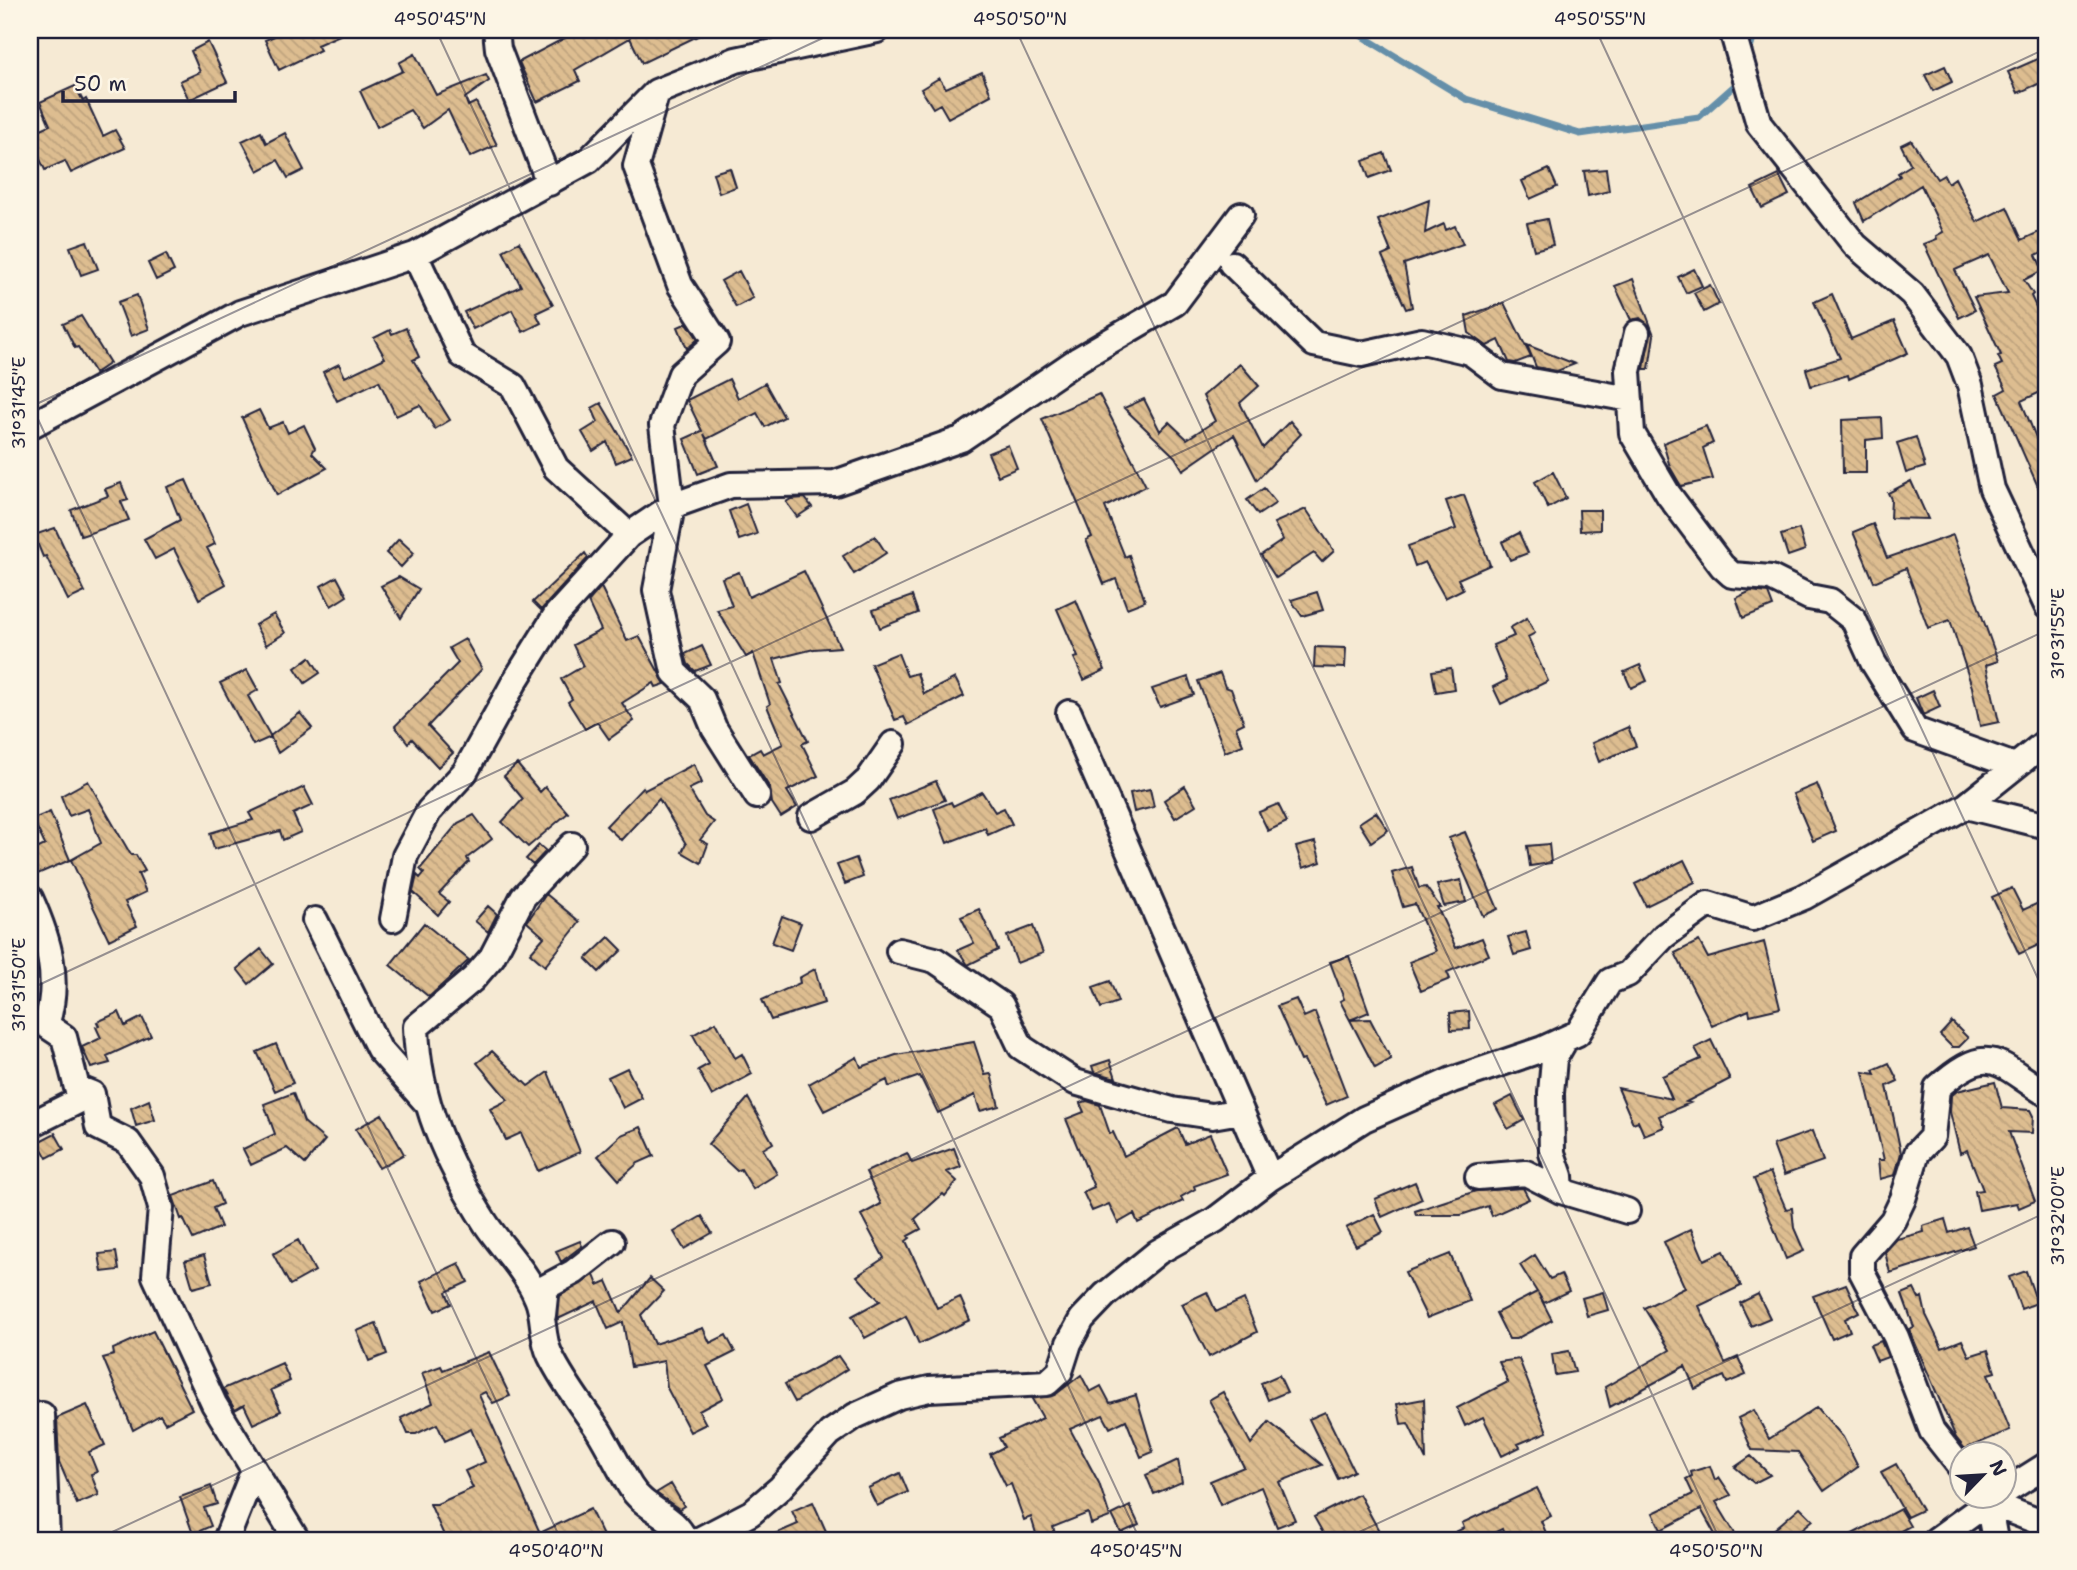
<svg xmlns="http://www.w3.org/2000/svg" width="2077" height="1570" viewBox="0 0 2077 1570" font-family="'Shantell Sans',sans-serif">
<defs>
<pattern id="building-back-hatch" width="6" height="6" patternUnits="userSpaceOnUse" patternTransform="scale(1.75)"><rect width="6" height="6" fill="#ddbd90"/><path d="M-1 5l2 2M0 0l6 6M5-1l2 2" fill="none" stroke="#bda27d"/></pattern>
</defs>
<rect width="100%" height="100%" fill="#f6ead4"/>
<filter id="ink" filterUnits="userSpaceOnUse"><feTurbulence type="fractalNoise" baseFrequency=".0143" numOctaves="2"/><feDisplacementMap in="SourceGraphic" scale="14" xChannelSelector="R" yChannelSelector="G"/><feConvolveMatrix kernelMatrix="1 2 1 2 8 2 1 2 1" color-interpolation-filters="sRGB"/></filter>
<g filter="url(#ink)">
<g fill="none" stroke-linecap="round" stroke-linejoin="round">
<path stroke="#658fa9" stroke-width="7" d="M1352,30L1466,99L1580,134L1699,117L1742,79
M1748,56L1754,35L1761,30"/>
</g>
<path fill="url(#building-back-hatch)" stroke="#22223b" stroke-width="2" d="M289,30H351L317,45L320,50L279,70L265,40Z
M580,30H710L642,63L630,38L575,70L580,81L537,102L519,62Z
M208,42L227,82L189,100L180,81L200,72L191,51Z
M415,54L436,95L486,75L489,81L465,98L468,106L476,102L497,145L470,157L448,110L423,128L410,110L377,127L360,91L403,71L399,63Z
M2047,55V80L2018,93L2008,72Z
M1945,66L1952,82L1933,91L1925,75Z
M982,72L991,95L948,118L940,104L933,108L921,89L939,78L946,88Z
M75,86L83,101L86,99L103,136L115,130L125,148L71,173L65,161L45,170L30,138V134L50,125L40,102Z
M261,132L266,143L285,133L304,170L288,178L278,160L258,171L242,141Z
M1911,140L1937,179L1944,175L1948,183L1955,178L1977,222L2007,207L2022,240L2039,232L2047,250L2036,255L2043,270L2024,280L2033,294L2031,296L2047,331V350L2039,354L2047,370V389L2021,401L2047,464V507L1997,394L2006,389L1995,367L2002,364L1998,356L2001,355L1974,297L2008,293L1989,255L1955,270L1975,310L1959,318L1924,244L1937,239L1936,236L1943,232L1921,185L1864,221L1856,203L1900,176L1898,173L1911,165L1901,145Z
M1384,153L1391,170L1369,178L1363,161Z
M730,168L736,187L719,193L713,173Z
M1549,169L1557,187L1530,199L1522,181Z
M1606,169L1609,191L1588,196L1584,171Z
M1779,175L1789,195L1762,208L1752,188Z
M1429,200L1425,233L1444,224L1446,230L1455,226L1463,244L1404,264L1412,307L1406,309L1382,256L1391,252L1378,220Z
M1547,219L1553,245L1534,250L1527,223Z
M87,241L98,269L81,275L70,247Z
M519,242L553,305L536,313L541,323L523,332L512,310L473,329L464,312L521,286L503,251Z
M166,254L174,271L156,280L148,263Z
M1694,269L1702,286L1686,293L1678,277Z
M739,271L753,298L736,307L721,281Z
M1633,279L1654,335L1649,369H1644L1651,328L1640,318L1631,320L1615,286Z
M1710,285L1719,304L1704,312L1694,293Z
M1832,294L1851,339L1894,321L1908,353L1849,379L1848,375L1811,386L1806,369L1840,358L1814,302Z
M137,295L149,329L131,336L118,302Z
M1504,303L1531,357L1515,363L1509,362L1499,340L1487,346L1469,333L1466,316Z
M81,316L110,363L95,373L78,347L75,348L63,324Z
M687,323L698,339L687,349L678,327Z
M406,328L419,357L413,360L450,420L435,429L420,405L396,416L379,381L337,401L323,372L339,364L345,377L385,358L374,338L390,330L392,334Z
M1527,345L1575,364L1557,371L1536,367Z
M1240,364L1259,386L1240,403L1263,448L1290,421L1301,434L1257,480L1234,435L1183,470L1175,457L1124,408L1144,399L1160,431L1169,422L1187,439L1215,421L1203,396Z
M729,379L738,398L765,383L784,417L765,427L757,413L707,439L704,434L718,466L698,474L684,439L702,431L687,400Z
M1099,394L1146,486L1105,507L1125,557L1129,555L1145,601L1127,608L1116,579L1104,584L1086,540L1092,537L1042,419Z
M601,403L632,456L616,463L607,442L593,451L582,432L598,422L592,408Z
M259,410L268,428L283,422L288,433L304,425L315,448L312,453L327,468L277,495L242,418Z
M1882,418L1883,438L1866,440V473H1843L1842,420Z
M1706,426L1713,443L1703,448L1713,479L1681,486L1670,467L1663,443Z
M1916,437L1925,467L1906,473L1897,443Z
M1008,445L1017,468L998,476L988,453Z
M1553,472L1566,498L1548,508L1535,482Z
M186,480L215,544L207,548L226,584L199,599L174,549L155,559L144,539L180,520L167,487Z
M1911,481L1928,519L1890,518L1891,499L1888,493Z
M121,483L128,500L121,502L129,520L81,536L71,510L108,496L105,489Z
M1264,488L1276,503L1258,515L1247,500Z
M1464,495L1490,565L1458,579L1463,589L1445,598L1425,562L1415,566L1408,546L1456,529L1446,501Z
M805,498L812,507L797,517L786,502L791,499Z
M746,504L757,534L739,540L729,511Z
M1306,509L1334,551L1322,562L1314,553L1276,578L1261,555L1283,540L1274,523Z
M1579,510H1600V530L1580,531Z
M1873,524L1887,558L1953,535L1998,661L1986,665L1999,722L1980,726L1972,687L1950,620L1928,628L1906,568L1874,582L1853,532Z
M55,528L85,592L68,600L46,556L43,557L34,535Z
M1799,529L1805,550L1788,556L1781,535Z
M1519,533L1528,553L1510,560L1502,542Z
M875,536L886,553L854,574L843,556Z
M399,539L414,553L401,567L386,553Z
M585,553L588,558L541,610L533,602Z
M804,571L840,647L814,649L774,659L782,683L779,684L808,741L802,744L818,776L787,791L797,807L781,817L772,803L770,788L749,755L760,749L763,754L783,744L767,706L770,704L753,653L746,657L717,610L732,606L722,578L739,572L749,597Z
M337,577L347,596L331,606L321,586Z
M399,577L419,589L401,618L381,586Z
M601,587L627,641L639,636L665,684L656,687L654,683L622,703L634,721L609,739L597,722L585,729L568,702L572,699L561,679L583,666L573,645L601,630L588,602Z
M1751,591L1768,593L1773,606L1743,618L1736,598Z
M1317,592L1323,610L1302,616L1291,600Z
M912,596L918,613L880,628L873,610Z
M1076,600L1105,670L1084,680L1074,658L1078,657L1057,609Z
M274,614L285,633L266,645L255,625Z
M1527,618L1535,633L1528,637L1548,681L1501,704L1493,687L1507,680L1493,645L1514,636L1510,628Z
M465,639L482,669L428,726L453,753L438,767L412,739L408,743L395,726L458,663L449,648Z
M702,646L711,665L695,671L688,664L685,654Z
M1315,647L1346,648L1345,668L1314,667Z
M898,653L907,676L917,673L924,694L955,678L964,696L908,725L904,717L895,720L871,664Z
M310,657L320,673L305,683L295,668Z
M1640,665L1647,681L1631,688L1624,672Z
M1451,668L1454,689L1436,692L1432,671Z
M247,670L258,690L248,696L271,737L253,745L220,683Z
M1220,673L1225,687L1231,689L1244,723L1236,727L1243,745L1225,752L1198,681Z
M1188,677L1194,695L1160,707L1152,689Z
M1933,690L1940,707L1923,715L1916,698Z
M300,713L312,728L278,753L270,736Z
M1628,727L1636,746L1599,762L1592,743Z
M517,764L540,792L545,787L568,813L528,847L502,822L523,799L504,776Z
M694,764L702,783L689,789L705,816L714,822L700,840L708,844L701,863L682,852L686,844L659,799L621,840L606,826L643,787L645,790Z
M88,781L131,855H136L145,871L138,874L146,892L125,902L137,926L109,940L71,860L101,843L88,809L69,816L61,796Z
M936,781L945,800L897,819L889,800Z
M1817,784L1836,831L1813,841L1793,794Z
M1185,786L1196,805L1175,818L1164,800Z
M304,787L313,805L293,814L301,832L283,840L280,831L214,849L210,833L253,820L249,813Z
M1150,789L1154,807L1134,812L1130,793Z
M982,792L995,812L1004,808L1012,824L988,835L985,828L947,843L934,809L951,802L953,806Z
M1278,804L1287,822L1268,831L1259,812Z
M50,812L70,860L35,875L30,852L45,845L33,819Z
M1376,812L1388,830L1371,842L1359,823Z
M474,815L492,839L467,858L469,862L439,894L449,902L438,915L413,892L417,875L420,878L424,873L420,869L458,823Z
M1465,832L1498,909L1483,916L1449,838Z
M1315,842L1321,862L1303,868L1296,847Z
M1549,844L1551,863L1530,866L1527,846Z
M539,845L546,851L533,865L526,859Z
M856,858L863,877L845,884L837,865Z
M1684,860L1695,882L1646,906L1635,884Z
M1412,867L1419,888L1426,887L1440,907H1437L1456,948L1482,938L1489,955L1447,972L1450,979L1421,991L1409,962L1436,951L1415,904L1403,907L1392,873Z
M1461,880L1466,902L1444,906L1437,885Z
M2012,888L2023,910L2047,899V941L2019,954L1992,897Z
M546,894L580,922L545,966L530,953L544,937L527,922Z
M488,906L497,914L488,932L475,921Z
M979,909L998,950L968,965L958,950L974,943L961,917Z
M782,916L801,923L791,950L772,943Z
M424,923L469,960L429,997L390,965Z
M1033,926L1043,953L1017,963L1007,936Z
M1526,932L1531,950L1514,955L1508,937Z
M609,937L622,950L599,972L586,959Z
M1699,941L1708,958L1764,942L1780,1008L1750,1015L1749,1010L1712,1026L1675,953Z
M261,949L273,964L249,984L237,969Z
M1349,956L1369,1012L1350,1020L1340,1001L1344,999L1330,962Z
M815,969L824,1003L771,1020L762,1000L800,983L799,978Z
M1110,981L1118,1002L1101,1008L1093,987Z
M1296,999L1304,1017L1315,1012L1347,1096L1326,1105L1304,1060L1301,1061L1277,1006Z
M1469,1011L1470,1029L1451,1030L1450,1013Z
M119,1012L125,1026L142,1017L151,1036L107,1056L110,1063L91,1068L82,1047L101,1038L96,1027L99,1026L97,1022Z
M1370,1019L1391,1059L1375,1068L1350,1020Z
M716,1022L735,1058L742,1054L752,1074L712,1096L698,1070L709,1064L693,1035Z
M1952,1022L1968,1038L1959,1047H1952L1940,1035Z
M1711,1040L1730,1079L1686,1102L1690,1103L1659,1116L1664,1127L1644,1135L1638,1121L1633,1123L1618,1088L1672,1099L1662,1076L1701,1059L1695,1048Z
M974,1042L985,1075L991,1074L999,1106L980,1111L975,1095L938,1113L920,1076L889,1087L887,1080L824,1111L809,1084L857,1057L861,1067L896,1055Z
M276,1044L293,1083L275,1091L257,1052Z
M492,1051L528,1086L548,1072L580,1152L538,1171L521,1133L506,1140L490,1109L508,1100L477,1063Z
M1110,1060L1116,1078L1094,1072L1092,1066Z
M1889,1063L1898,1081L1887,1086L1901,1153L1895,1175L1880,1179L1878,1160H1884L1863,1072L1875,1074L1873,1070Z
M627,1068L642,1098L623,1108L608,1077Z
M1995,1082L2002,1108L2030,1110L2033,1116L2032,1133L2009,1132L2035,1201L2019,1208L2017,1203L1979,1210L1975,1191L1983,1190L1967,1150L1960,1153L1950,1112L1951,1096L1957,1091Z
M293,1093L304,1122L325,1140L305,1164L287,1148L251,1165L243,1149L275,1134L264,1104Z
M1512,1096L1524,1120L1508,1129L1495,1105Z
M748,1098L773,1143L763,1149L777,1174L753,1189L741,1169L737,1171L708,1144Z
M149,1100L155,1120L136,1126L131,1108Z
M1087,1101L1100,1105L1110,1134L1113,1132L1124,1156L1178,1128L1185,1144L1210,1134L1227,1174L1194,1186L1195,1189L1181,1197L1183,1201L1138,1223L1134,1214L1118,1223L1109,1204L1092,1211L1083,1192L1094,1187L1066,1119L1084,1112L1080,1103Z
M382,1114L404,1154L379,1168L356,1129Z
M641,1127L654,1156L638,1163L619,1180L598,1156L621,1135Z
M1812,1131L1823,1161L1784,1175L1773,1145Z
M55,1133L64,1149L47,1158L38,1142Z
M954,1148L961,1167L947,1172L957,1181L945,1196L943,1194L915,1219L921,1229L908,1236L910,1238L906,1241L937,1308L960,1297L970,1320L919,1344L906,1316L865,1338L852,1316L880,1301L857,1276L884,1258L861,1215L881,1204L866,1172L907,1153L912,1163Z
M1770,1172L1786,1209L1792,1208L1794,1228L1804,1251L1786,1259L1754,1179Z
M213,1181L222,1204L213,1208L221,1227L193,1239L183,1218L181,1219L173,1196Z
M1415,1182L1422,1199L1382,1217L1375,1199Z
M1523,1188L1529,1199L1492,1216L1488,1206L1461,1215H1416L1415,1211L1476,1191Z
M1374,1214L1383,1232L1356,1246L1346,1228Z
M702,1216L712,1233L684,1249L674,1232Z
M1945,1219L1949,1233L1967,1227L1974,1246L1890,1273L1885,1252L1897,1239L1924,1232L1923,1226Z
M1691,1229L1704,1260L1724,1251L1741,1286L1699,1306L1725,1363L1738,1357L1746,1375L1727,1383L1724,1376L1695,1389L1685,1366L1610,1407L1605,1387L1670,1350L1644,1308L1685,1288L1664,1242Z
M298,1240L315,1271L290,1285L273,1254Z
M580,1241L582,1246L561,1262L556,1251Z
M116,1252L119,1270L102,1272L99,1254Z
M1450,1254L1470,1301L1427,1318L1405,1272Z
M204,1255L212,1283L193,1288L185,1261Z
M1535,1255L1550,1279L1561,1274L1569,1291L1544,1303L1538,1293L1552,1320L1516,1339H1509L1496,1313L1537,1292L1520,1265Z
M459,1263L468,1282L446,1292L451,1304L435,1311L421,1281Z
M2026,1271L2037,1303L2021,1309L2009,1277Z
M594,1275L598,1285L607,1281L621,1313L650,1278L664,1291L641,1315L654,1344L703,1328L710,1343L726,1335L735,1352L707,1366L723,1398L699,1411L706,1424L690,1432L667,1388L664,1361L631,1367L623,1322L608,1329L596,1301L558,1319L560,1296Z
M1846,1284L1859,1312L1845,1319L1850,1331L1832,1339L1813,1296Z
M1914,1289L1919,1299L1922,1297L1926,1315L1942,1348L1962,1340L1969,1356L1988,1350L1995,1372L1988,1374L2010,1430L1965,1449L1956,1438L1909,1329L1914,1327L1902,1294Z
M1207,1292L1216,1312L1244,1299L1257,1332L1209,1357L1182,1304Z
M1603,1292L1608,1310L1587,1316L1582,1298Z
M1758,1294L1770,1318L1751,1326L1740,1303Z
M376,1323L387,1354L369,1361L357,1331Z
M153,1331L192,1409L165,1423L160,1415L133,1430L103,1358L114,1355L113,1349Z
M1881,1341L1888,1357L1877,1361L1870,1345Z
M1569,1351L1575,1372L1555,1375L1552,1354Z
M489,1352L510,1396L493,1403L485,1392L479,1395L540,1533L590,1509L605,1540H446L430,1504H437L473,1488L465,1471L485,1462L471,1429L445,1441L437,1424L416,1434H408L401,1418L433,1403L422,1373L441,1366L443,1370Z
M838,1356L847,1369L795,1402L785,1384Z
M1519,1359L1547,1432L1518,1444L1520,1447L1502,1456L1483,1417L1465,1426L1457,1408L1508,1382L1499,1362Z
M282,1363L290,1381L271,1390L281,1411L253,1424L244,1405L235,1410L223,1389Z
M1081,1375L1090,1392L1101,1386L1110,1403L1136,1395L1153,1452L1141,1457L1126,1420L1110,1428L1103,1415L1070,1429L1099,1483L1110,1517L1091,1524L1088,1513L1053,1527L1057,1540H1038L1031,1517L1024,1520L1011,1484L1006,1486L990,1454L1004,1447L999,1438L1043,1418L1032,1399L1056,1394Z
M1279,1375L1287,1392L1268,1400L1261,1383Z
M1223,1392L1251,1444L1269,1422L1322,1465L1279,1482L1295,1520L1277,1527L1261,1487L1220,1505L1210,1481L1244,1467L1209,1400Z
M1424,1399L1426,1460L1408,1423L1401,1424L1397,1404Z
M87,1405L105,1445L89,1452L97,1472L91,1474L99,1495L77,1504L59,1462L57,1418Z
M1817,1407L1843,1437L1858,1467L1824,1491L1798,1452L1752,1450L1738,1418L1754,1410L1769,1439Z
M1325,1412L1354,1471L1338,1479L1309,1419Z
M1751,1456L1770,1475L1754,1483L1735,1467Z
M1178,1460L1182,1482L1154,1494L1146,1475Z
M1896,1464L1922,1510L1907,1517L1881,1472Z
M1710,1466L1715,1480L1719,1477L1731,1495L1716,1502L1739,1540H1718L1701,1509L1661,1530L1653,1513L1693,1494L1686,1479L1692,1476L1691,1472Z
M900,1473L908,1492L877,1506L868,1488Z
M671,1484L684,1506L679,1509L656,1493Z
M211,1486L217,1504L204,1508L211,1526L193,1534L180,1497Z
M1537,1488L1551,1516L1541,1521L1549,1540H1528L1524,1533L1506,1540L1502,1529L1480,1540H1439L1464,1528L1462,1523Z
M1359,1494L1384,1540H1327L1314,1517Z
M813,1502L830,1540H761L798,1524L792,1511Z
M1130,1506L1139,1525L1121,1533L1112,1515Z
M1800,1507L1813,1520L1802,1529L1814,1540H1762Z
M1900,1509L1910,1526L1884,1540H1841Z"/>
<g fill="none" stroke-linecap="round" stroke-linejoin="round">
<g stroke="#22223b" stroke-width="30">
<path id="street" d="M496,30L498,49L549,183
M1732,30L1759,124L1855,245L1912,294L1959,356L1970,385L1992,489L2047,606
M656,95L636,166L680,285L717,342L681,374L662,425L672,506L656,590L674,672L702,699L714,728L757,796
M415,255L462,355L513,386L556,468L629,535
M1232,264L1314,344L1362,354L1422,341L1470,352L1502,376L1630,399
M1637,333L1628,371L1632,433L1668,494L1722,566L1732,575L1771,578L1809,597L1830,601L1854,620L1873,662L1915,730L2015,766
M30,426L240,313L415,255L589,160L656,92L736,60L877,30
M1069,713L1270,1178
M1966,806L2047,826
M811,817L855,792L868,780L893,744
M572,845L523,897L492,957L473,979L416,1027C418,1100 447,1163 486,1224C502,1248 526,1271 537,1298C545,1316 541,1337 550,1355C563,1382 582,1406 599,1431C610,1449 619,1468 630,1486C644,1510 675,1515 685,1540
M30,898C49,940 61,980 46,1025L64,1037L77,1088L92,1094L98,1127L128,1142L152,1176L161,1208L155,1276L214,1404L297,1540
M393,919L405,856L429,811L465,772L515,681L556,615L629,535L672,506L731,485L835,483L961,439L1079,359L1175,303L1241,215
M315,920L379,1049L425,1101
M899,951L935,960L1001,1005L1021,1047L1075,1082L1172,1110L1212,1116L1241,1111
M30,1125L92,1094
M1478,1177L1526,1173L1561,1191L1627,1211
M1561,1191L1560,1176L1552,1153L1551,1093L1554,1059L1565,1040
M543,1315L546,1287L574,1272L612,1242
M42,1415L47,1540
M1962,1469L1932,1431L1896,1337L1862,1272V1256L1893,1220L1903,1199L1917,1153L1932,1137L1937,1088C1991,1040 1997,1064 2047,1094
M2004,1492L2047,1465
M1984,1496L1988,1502L1995,1540
M1988,1502L2047,1525
M226,1540L254,1470
M699,1540L751,1513L780,1488L830,1433L855,1416L899,1396L929,1389L1047,1383L1060,1371L1069,1343L1082,1319L1105,1295L1158,1252L1215,1220L1270,1178L1364,1119L1452,1080L1543,1049L1578,1033L1610,981L1628,974L1664,936L1708,904L1753,918L1804,897L1966,806L2047,741
M1936,1540L1997,1496"/>
</g>
<use href="#street" stroke="#fcf5e5" stroke-width="24"/>
</g>
</g>
<path fill="none" stroke="#22223b" stroke-width="2" stroke-opacity="0.45" d="M436,30L1140,1540M1016,30L1720,1540M1596,30L2047,998M30,402L561,1540M30,407L840,30M30,989L2047,48M95,1540L2047,630M1342,1540L2047,1212"/>
<rect width="2077" height="1570" fill="none" stroke="#fcf5e5" stroke-width="77"/>
<g transform="translate(1983 1475) rotate(65)"><circle r="33" fill="#fcf5e5" stroke="#a5a1a1" stroke-width="2"/>
<path d="M0-5L12 26L0 18L-12 26Z" fill="#22223b"/>
<text y="-10" font-size="19" font-weight="bold" text-anchor="middle" fill="#22223b">N</text>
</g>
<path d="M63 91v10h172v-10" fill="none" stroke="#22223b" stroke-width="3.5"/>
<text x="74" y="91" font-size="21" fill="#22223b" stroke="#fcf5e5" stroke-width="5" paint-order="stroke">50 m</text>
<rect x="38" y="38" width="2000" height="1494" fill="none" stroke="#22223b" stroke-width="2.5"/>
<g font-size="18" text-anchor="middle" fill="#22223b">
<text x="440" y="25">4°50'45"N</text>
<text x="1020" y="25">4°50'50"N</text>
<text x="1600" y="25">4°50'55"N</text>
<text transform="translate(19 403) rotate(-90)" y="6">31°31'45"E</text>
<text transform="translate(2058 634) rotate(-90)" y="6">31°31'55"E</text>
<text transform="translate(19 985) rotate(-90)" y="6">31°31'50"E</text>
<text transform="translate(2058 1216) rotate(-90)" y="6">31°32'00"E</text>
<text x="556" y="1557">4°50'40"N</text>
<text x="1136" y="1557">4°50'45"N</text>
<text x="1716" y="1557">4°50'50"N</text>
</g>
</svg>
